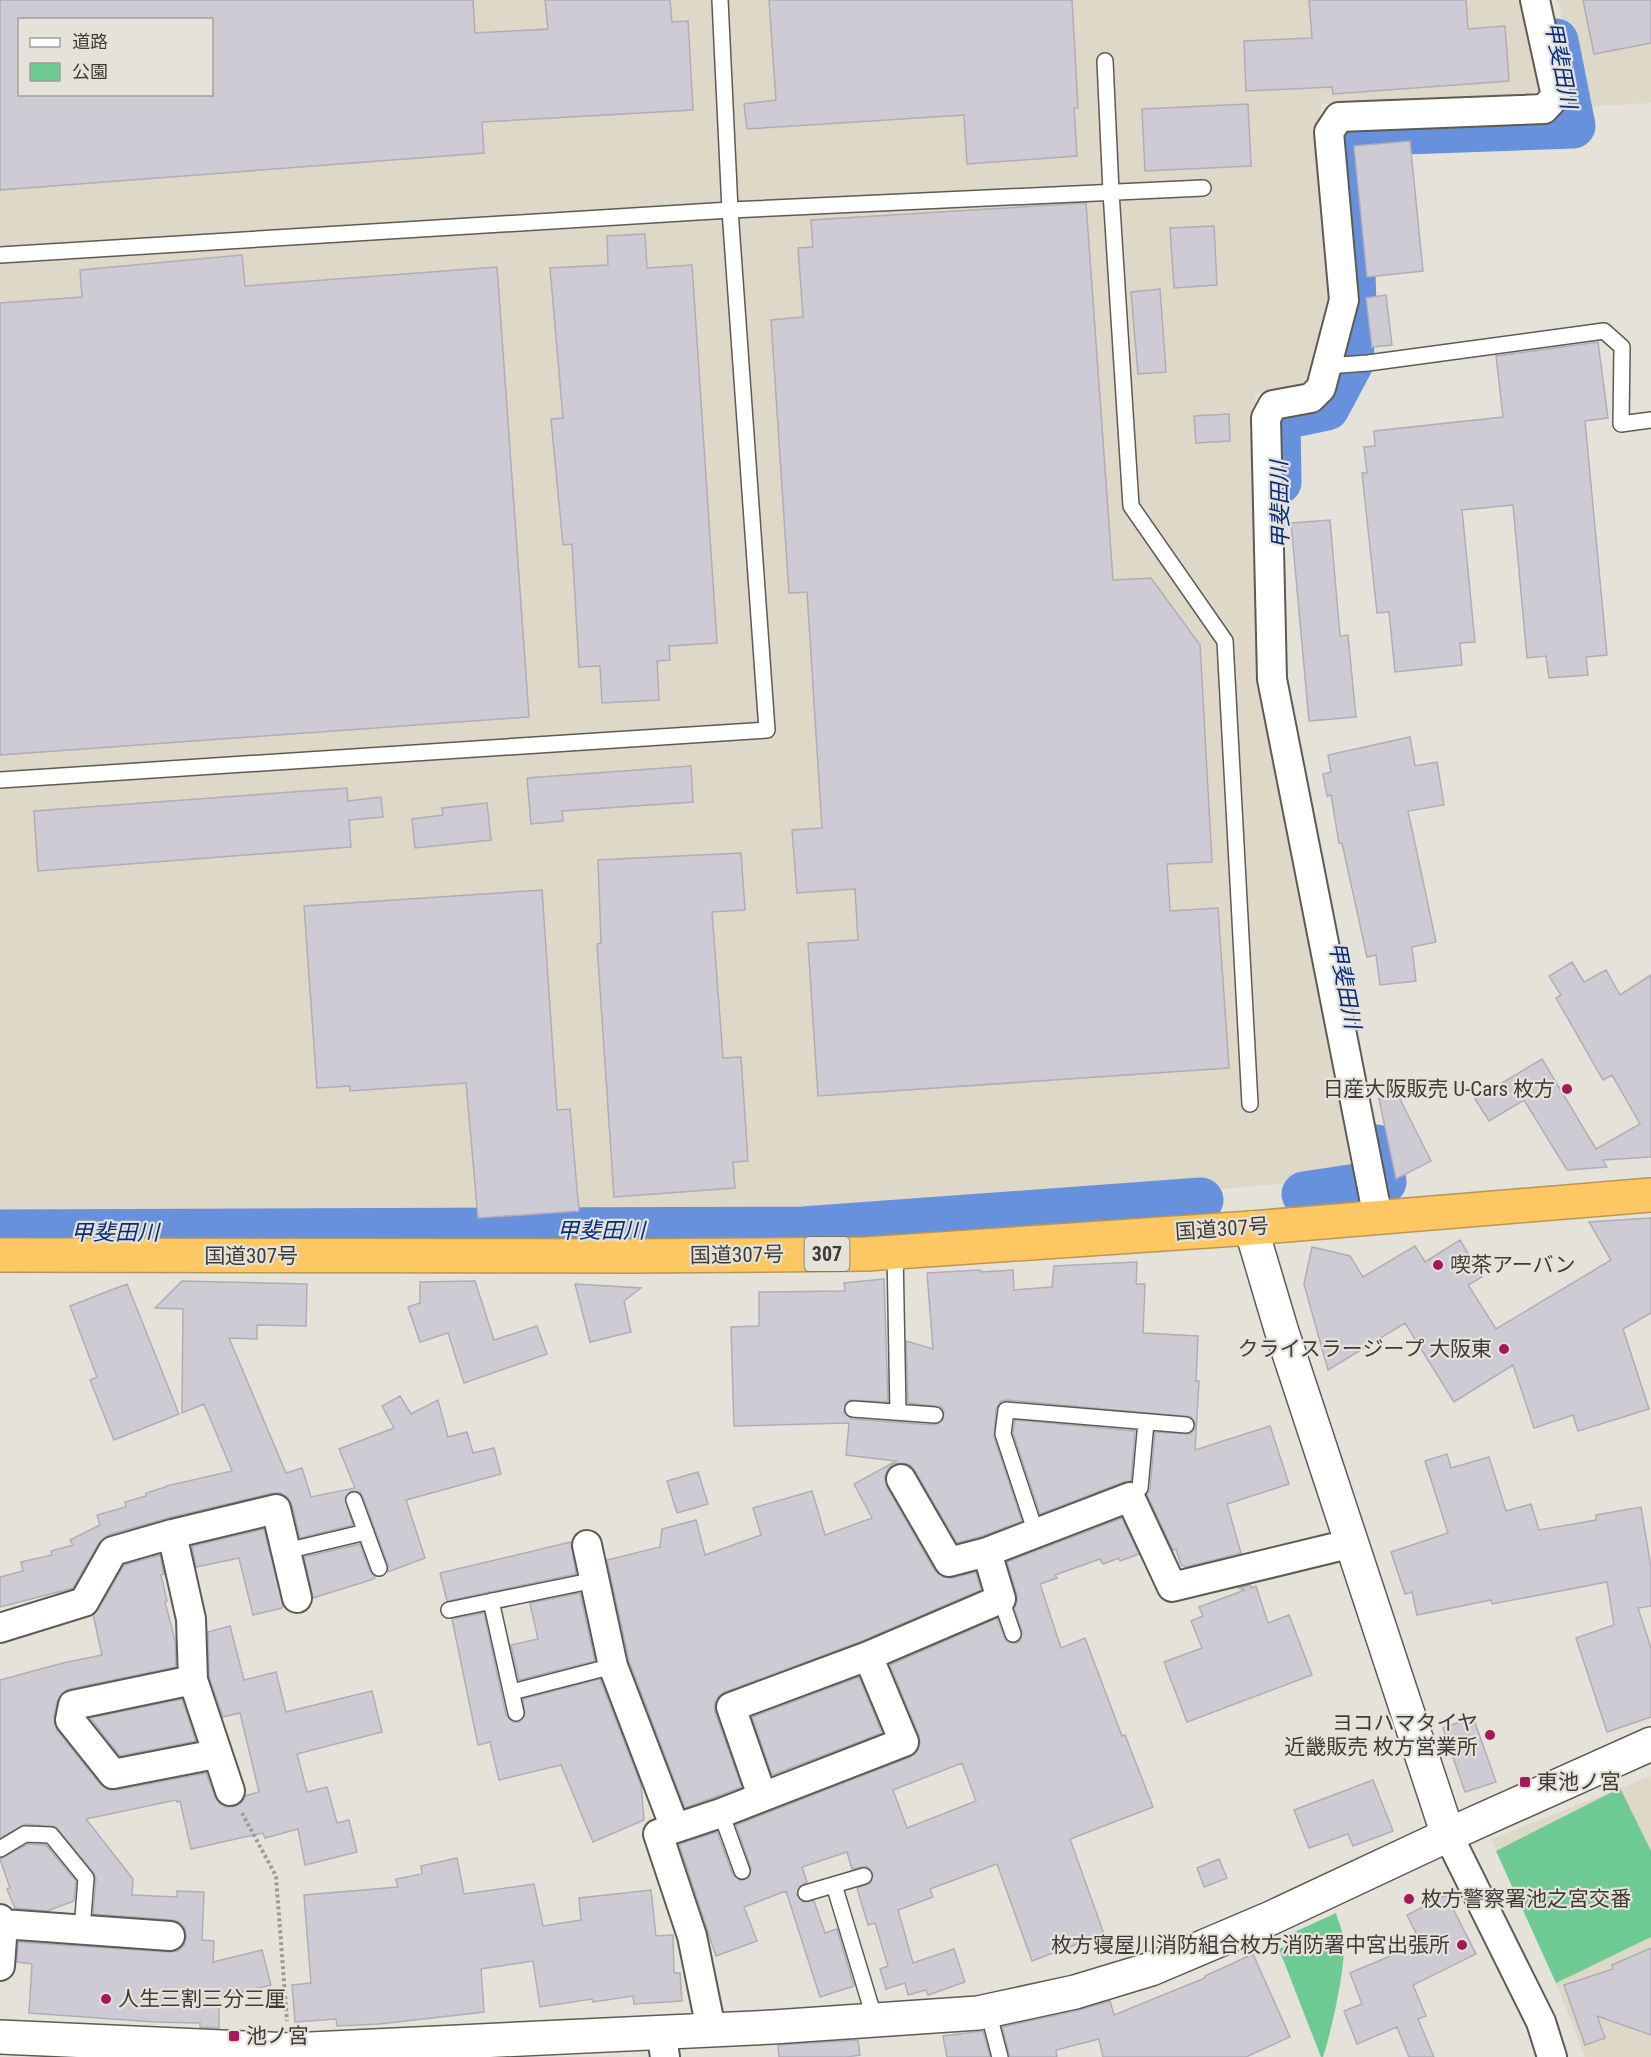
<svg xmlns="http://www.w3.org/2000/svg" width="1651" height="2057" viewBox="0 0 1651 2057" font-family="'Roboto Condensed','Noto Sans JP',sans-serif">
<rect width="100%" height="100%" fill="#e5e2d9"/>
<path fill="#ddd8c7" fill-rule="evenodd" d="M0,0H1523L1544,96L1321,104L1331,290L1324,339L1313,386L1255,394L1262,465L1257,672L1358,1160L1349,1178L803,1224L0,1223ZM20,20H212V94H20Z
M1558,0H1651V103L1580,107Z
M1651,1776V2057H1585L1556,1983L1491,1839Z"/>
<path fill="#6dca93" d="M1620,1788L1651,1851V1937L1556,1983L1496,1851Z
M1336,1913C1338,1921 1342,1928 1343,1936C1348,1960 1331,2033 1323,2057H1321L1279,1949L1292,1943L1288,1935Z"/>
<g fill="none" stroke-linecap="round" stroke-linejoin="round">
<path stroke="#6790dd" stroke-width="45" d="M1279,482L1278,426L1284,417L1327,408L1351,363L1354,303L1348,134L1573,126L1556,41
M1304,1194L1384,1182L1377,1147
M0,1232L803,1229L1201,1200"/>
</g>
<path fill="#cecbd4" stroke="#b0adb6" stroke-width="1.5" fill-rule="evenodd" d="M0,0H473L475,33L548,29L545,0H670L672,22L688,21L693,110L482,122L484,153L0,190ZM20,20H212V94H20Z
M769,0H1072L1078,108H1074L1077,156L967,164L964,115L747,129L744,104L776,100Z
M1309,0H1466L1468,29L1505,26L1509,81L1333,94L1332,87L1246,91L1244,41L1312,38Z
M1583,0H1651V43L1594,54Z
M1248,104L1251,166L1145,171L1142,109Z
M1410,141L1423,271L1367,277L1354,146Z
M1086,203L1113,580L1151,578L1200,645L1212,862L1167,864L1170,911L1218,908L1229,1068L818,1096L808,943L858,940L855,889L797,893L792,830L822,828L807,592L789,593L771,320L803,317L798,248L813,247L811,220Z
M1214,226L1217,285L1174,288L1170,228Z
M645,234L647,268L692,265L717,643L669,646L670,660L657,661L659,700L602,703L600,666L579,667L572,544L563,545L551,419L563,418L550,268L608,265L607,236Z
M242,255L245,286L497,267L529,717L0,755V303L82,297L80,270Z
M1160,289L1166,372L1138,374L1131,292Z
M1386,295L1392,345L1372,347L1366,298Z
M1598,342L1608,418L1585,421L1607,655L1586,657L1588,675L1549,678L1546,656L1527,658L1513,505L1462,510L1475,642L1460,643L1462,665L1395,672L1389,612L1377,613L1362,473H1367L1364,447L1375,446L1374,431L1503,417L1496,356Z
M1229,414L1230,441L1196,443L1194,416Z
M1330,520L1340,636L1348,635L1356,717L1309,721L1291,523Z
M1410,737L1415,766L1437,762L1444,805L1408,811L1436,942L1412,947L1416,981L1380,985L1376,955L1367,957L1342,843H1339L1331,795L1327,796L1323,774L1331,772L1328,755Z
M691,766L693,802L562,811L563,821L531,824L527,778Z
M347,788L348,801L381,797L383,817L349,820L351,847L38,871L34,811Z
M487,803L491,840L415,848L412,819L443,815L442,808Z
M741,853L745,910L712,912L723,1058L741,1057L748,1161L733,1162L735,1188L614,1197L597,944L601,943L598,860Z
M542,890L557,1110L570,1109L579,1211L478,1218L466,1083L350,1091V1086L317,1088L304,906Z
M1572,962L1584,982L1606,970L1620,995L1651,975V1157L1603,1160L1607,1167L1567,1170L1524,1100L1489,1121L1475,1099L1542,1059L1596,1149L1640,1124L1612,1075L1603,1080L1556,998L1561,995L1549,976Z
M1396,1091L1431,1161L1396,1179L1379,1099Z
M1651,1218V1313L1623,1329L1649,1409L1578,1431L1573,1415L1534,1428L1513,1365L1454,1402L1405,1323L1328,1370L1304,1284L1312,1247L1350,1256L1363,1277L1415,1246L1425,1262L1460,1240L1482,1277L1468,1285L1496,1329L1611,1260L1589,1222Z
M1137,1262L1136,1284H1145L1143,1333L1198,1336L1196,1381H1199L1195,1450L1270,1426L1289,1484L1227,1504L1241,1553L1186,1567L1181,1565L1176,1549L1173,1550L1147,1495L1150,1489L1155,1432L1190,1434L1194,1430L1196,1425L1191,1417L1007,1400L1001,1401L996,1409L994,1437L1022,1521L982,1536L957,1543L915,1471L910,1465L902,1463L893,1464L887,1470L885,1478L887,1487L935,1571L943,1577L952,1578L976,1572L981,1590L862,1641L725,1692L719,1696L715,1703V1712L742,1787L685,1808L629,1661L607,1560L660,1547L662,1529L696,1520L705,1555L761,1535L753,1508L812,1491L825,1535L872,1518L854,1484L896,1461L846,1455L849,1423L734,1426L731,1327L759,1326V1292L845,1291L844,1283L884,1279L888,1402L849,1400L845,1404L844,1413L852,1419L935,1425L943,1420L944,1411L941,1407L908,1403L906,1341L933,1349L927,1273L980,1270L981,1272L1013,1270L1014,1290L1052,1287L1054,1266Z
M182,1281L307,1284L306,1326L257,1325V1339L229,1338L286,1473L302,1468L311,1497L355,1488L339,1449L394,1428L382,1406L400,1396L411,1414L438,1400L448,1437L467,1432L473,1453L494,1448L501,1474L406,1500L425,1558L388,1572V1565L363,1497L360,1492L351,1491L345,1498L353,1525L300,1538L292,1505L288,1498L281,1493H273L168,1518L108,1535L99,1543L73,1588L0,1607V1577L23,1571L21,1562L52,1555L51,1551L73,1545L70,1540L100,1525L97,1515L126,1507L125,1502L146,1496V1493L166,1487V1486L232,1471L204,1404L182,1413L183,1309L155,1308Z
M475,1281L494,1340L537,1326L547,1354L464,1383L448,1333L420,1342L408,1307L420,1303V1282Z
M127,1284L179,1414L114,1440L90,1380L97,1377L70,1306Z
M575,1284L641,1288L624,1301L631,1332L590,1342Z
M1015,1420L1135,1431L1131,1481L1124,1482L1040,1514L1013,1433Z
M1447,1454L1451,1468L1489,1457L1506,1511L1531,1504L1539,1530L1596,1520V1515L1641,1507L1651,1568V1606L1638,1608L1651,1648V1717L1607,1732L1576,1638L1614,1625L1607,1582L1492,1604L1491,1600L1417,1615L1412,1592L1405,1594L1391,1552L1448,1533L1425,1461Z
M698,1472L708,1504L677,1513L667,1481Z
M1122,1518L1139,1554L1120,1561L1119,1558L1103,1564L1100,1559L1055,1575L1057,1578L1040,1584L1061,1648L1085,1638L1122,1736L1125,1735L1153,1807L1070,1839L1104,1934L1032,1961L997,1864L930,1889L933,1897L898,1910L913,1963L954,1949L965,1982L928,1995L926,1990L908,1995L905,1983L886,1989L880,1969L888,1966L875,1923L868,1925L857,1888L871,1883L873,1874L870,1869L866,1866L852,1869L847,1852L802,1867L807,1882L799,1887L797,1895L803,1902L814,1901L825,1933L837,1929L854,1986L820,1997L786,1891L744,1907L757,1941L716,1956L679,1844L717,1832L733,1875L741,1881L749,1878L751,1868L736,1825L910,1757L917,1752L920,1744L919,1736L890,1665L997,1618L1006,1641L1011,1643H1017L1021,1640L1022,1631L1014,1608L1017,1602V1595L1007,1562ZM962,1763L976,1801L907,1828L893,1790Z
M264,1529L283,1605L282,1608L253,1615L239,1558L196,1567L192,1546Z
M571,1542L576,1574L447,1601L440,1573Z
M360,1544L370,1571L375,1577L374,1579L313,1598L304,1557Z
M160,1555L164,1574L161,1575L167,1601L165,1602L175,1640L176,1667L69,1689L61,1694L57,1702L54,1717L57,1730L100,1784L108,1790H116L206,1773L215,1797L220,1804L226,1807L236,1806L242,1802L245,1796L259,1792L240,1713L223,1717L209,1677L208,1632L230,1626L244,1680L276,1672L286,1712L372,1691L382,1732L297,1754L307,1792L327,1787L337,1823L349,1820L357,1852L305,1865L298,1829L265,1838L263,1833L191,1849L180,1801L177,1802L176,1800L86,1819L133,1879L132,1895L177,1897V1891L204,1892L202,1940L214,1941L213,1962L262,1950L271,1985L219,1998V2028L200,2027V2023L155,2022L29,2013L32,1964L17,1962L18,1942L169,1952L178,1951L184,1945L186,1938L185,1928L179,1922L172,1920L93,1914L96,1879L94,1873L56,1827L25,1824L0,1838V1680L63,1663L102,1655L93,1614L98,1610L124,1565Z
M1250,1585L1251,1588L1256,1586L1268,1623L1289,1615L1312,1675L1187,1722L1164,1662L1202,1648L1191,1621L1203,1616L1199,1607L1245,1590L1239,1588Z
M580,1593L595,1661L519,1680L511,1645L538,1639L530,1603Z
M484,1613L506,1715L513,1722H519L525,1716L523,1699L600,1679L641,1785L644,1820L593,1842L561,1765L499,1780L490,1742L478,1745L452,1619Z
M859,1677L882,1733L772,1775L752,1717Z
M182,1699L196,1741L120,1756L90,1718Z
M1473,1717L1496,1782L1465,1792L1443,1728Z
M1373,1780L1393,1831L1353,1846L1348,1834L1309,1848L1294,1810Z
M28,1844L46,1845L76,1881L74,1901L47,1911L15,1908L7,1889L10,1888L0,1859Z
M457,1858L464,1894L534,1884L543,1926L581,1920L579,1898L651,1890L656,1936L673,1935L674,1973H680L682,2001L634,2004L633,1996L593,2002L592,1999L540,2007L533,1961L481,1969L484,2012L379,2024L337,2026L336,2019L295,2022L292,1985L311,1983L304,1895L398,1887L396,1879L422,1874L421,1866Z
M1219,1859L1227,1878L1204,1887L1197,1868Z
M1446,1895L1476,1954L1413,1985L1426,2016L1418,2019L1434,2057H1409L1397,2027L1357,2044L1344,2011L1362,2004L1350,1973L1421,1943L1407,1915Z
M1651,1948V2035L1597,2016L1605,2038L1585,2045L1564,1985L1613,1969L1612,1965Z
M1253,1954L1290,2037L1246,2057H1103L1099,2039L1056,2050L1057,2057H1010L1002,2027L1079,2010L1110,2001L1114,2015L1205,1978V1976Z
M983,2031L990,2057H947L943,2036Z
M858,2040L860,2055L847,2057H779L778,2045Z"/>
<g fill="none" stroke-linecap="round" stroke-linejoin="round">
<g stroke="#5e5b53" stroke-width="18">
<path id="lane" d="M1105,61L1111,192L1131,506L1225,641L1250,1104
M0,255L730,210L1203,188
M1327,366L1368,363L1604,331L1622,347L1621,424L1651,420
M0,780L767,730L730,210L720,0
M895,1251L898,1412
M853,1409L935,1415
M1130,1497L1140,1488L1146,1422
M354,1500L379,1568
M1036,1533L1003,1434L1006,1410L1186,1425
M286,1551L366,1532
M1001,1599L1013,1634
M491,1601L516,1713
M449,1610L595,1580
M512,1692L613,1666
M721,1813L742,1871
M0,1849L25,1834L51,1835L86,1878L82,1930
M834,1885L875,2020
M806,1893L864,1876
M988,2011L1000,2057"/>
</g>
<g stroke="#5e5b53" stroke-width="32">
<path id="street" d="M1378,1218L1272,679L1266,418L1273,405L1311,398L1321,388L1344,300L1329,132L1339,117L1544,109L1556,96L1535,0
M901,1479L949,1562L987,1552L1130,1497L1172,1587L1353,1543
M172,1534L191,1619L193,1680L230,1791
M587,1545L613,1666L675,1828
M0,1628L84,1602L113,1551L172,1534L276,1509L297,1598
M193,1680L73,1705L70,1720L113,1774L216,1754
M762,1796L731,1707L868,1656L1001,1599L987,1552
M1448,1835L1541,2022L1552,2057
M0,1919L3,1924L0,1966
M3,1924L170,1936
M711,2029L692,1936L658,1834L721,1813L904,1742L868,1656
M661,2031L665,2057"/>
</g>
<g stroke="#5e5b53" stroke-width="36">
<path id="secondary" d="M1251,1228L1281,1329L1448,1835
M0,2037L290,2050L773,2027L978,2013L1075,1992L1151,1969L1271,1918L1448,1835L1651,1744"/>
</g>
<g stroke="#ba9655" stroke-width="36">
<path id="highway" d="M0,1255L634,1256L866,1254L1251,1228L1651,1195"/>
</g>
<path stroke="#9c9a93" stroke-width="4" stroke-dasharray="3 3" stroke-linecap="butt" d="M242,1813L276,1876L287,2021"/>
<use href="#lane" stroke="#fff" stroke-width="15"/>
<use href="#street" stroke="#fff" stroke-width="28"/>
<use href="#secondary" stroke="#fff" stroke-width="33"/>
<use href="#highway" stroke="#fdc764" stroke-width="33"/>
</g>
<g fill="#a61859" stroke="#e5e2d9" stroke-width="2">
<circle cx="1567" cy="1089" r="6"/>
<circle cx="1438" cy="1265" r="6"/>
<circle cx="1504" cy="1349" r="6"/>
<circle cx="1490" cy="1735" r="6"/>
<rect x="1519" y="1776" width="12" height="12" rx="3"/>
<circle cx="1409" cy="1899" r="6"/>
<circle cx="1462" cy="1945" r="6"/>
<circle cx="106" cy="1999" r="6"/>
<rect x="228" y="2030" width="12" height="12" rx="3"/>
</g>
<g text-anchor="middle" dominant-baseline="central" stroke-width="4.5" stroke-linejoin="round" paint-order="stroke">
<rect fill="#e5e2d9" stroke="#6f6e68" stroke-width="1.5" x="804.5" y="1237" width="45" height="34" rx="4.5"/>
<g font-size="20" font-weight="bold" fill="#3d3c38">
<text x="827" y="1254">307</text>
</g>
<g font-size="21" fill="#3d3c38" stroke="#e5e2d9" text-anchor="start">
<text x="1555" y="1089" text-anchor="end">日産大阪販売 U-Cars 枚方</text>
<text x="1450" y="1265">喫茶アーバン</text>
<text x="1492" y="1349" text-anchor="end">クライスラージープ 大阪東</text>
<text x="1478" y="1723" text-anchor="end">ヨコハマタイヤ<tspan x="1478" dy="24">近畿販売 枚方営業所</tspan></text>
<text x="1537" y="1782">東池ノ宮</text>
<text x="1421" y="1899">枚方警察署池之宮交番</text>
<text x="1450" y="1945" text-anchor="end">枚方寝屋川消防組合枚方消防署中宮出張所</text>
<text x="118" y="1999">人生三割三分三厘</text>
<text x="246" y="2036">池ノ宮</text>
</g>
<g font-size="21" fill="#3d3c38" stroke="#e5e2d9">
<text transform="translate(1222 1229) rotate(-4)">国道307号</text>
<text transform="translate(737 1255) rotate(-1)">国道307号</text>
<text x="251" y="1256">国道307号</text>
</g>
<g font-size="22" font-style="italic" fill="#032c85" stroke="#e5e2d9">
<text transform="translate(1561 65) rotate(79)">甲斐田川</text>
<text transform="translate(1280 505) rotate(-91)">甲斐田川</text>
<text transform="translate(1345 985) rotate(79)">甲斐田川</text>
<text x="601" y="1230">甲斐田川</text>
<text x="115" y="1232">甲斐田川</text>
</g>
</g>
<rect x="18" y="18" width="195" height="78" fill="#e5e2d9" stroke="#a2a099" stroke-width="1.5"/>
<rect x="30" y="38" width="30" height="9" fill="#ffffff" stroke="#a2a099" stroke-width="1.5"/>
<text x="72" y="48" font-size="18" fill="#3d3c38">道路</text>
<rect x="30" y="63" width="30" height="18" fill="#6dca93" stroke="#a2a099" stroke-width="1.5"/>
<text x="72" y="78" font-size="18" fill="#3d3c38">公園</text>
</svg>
